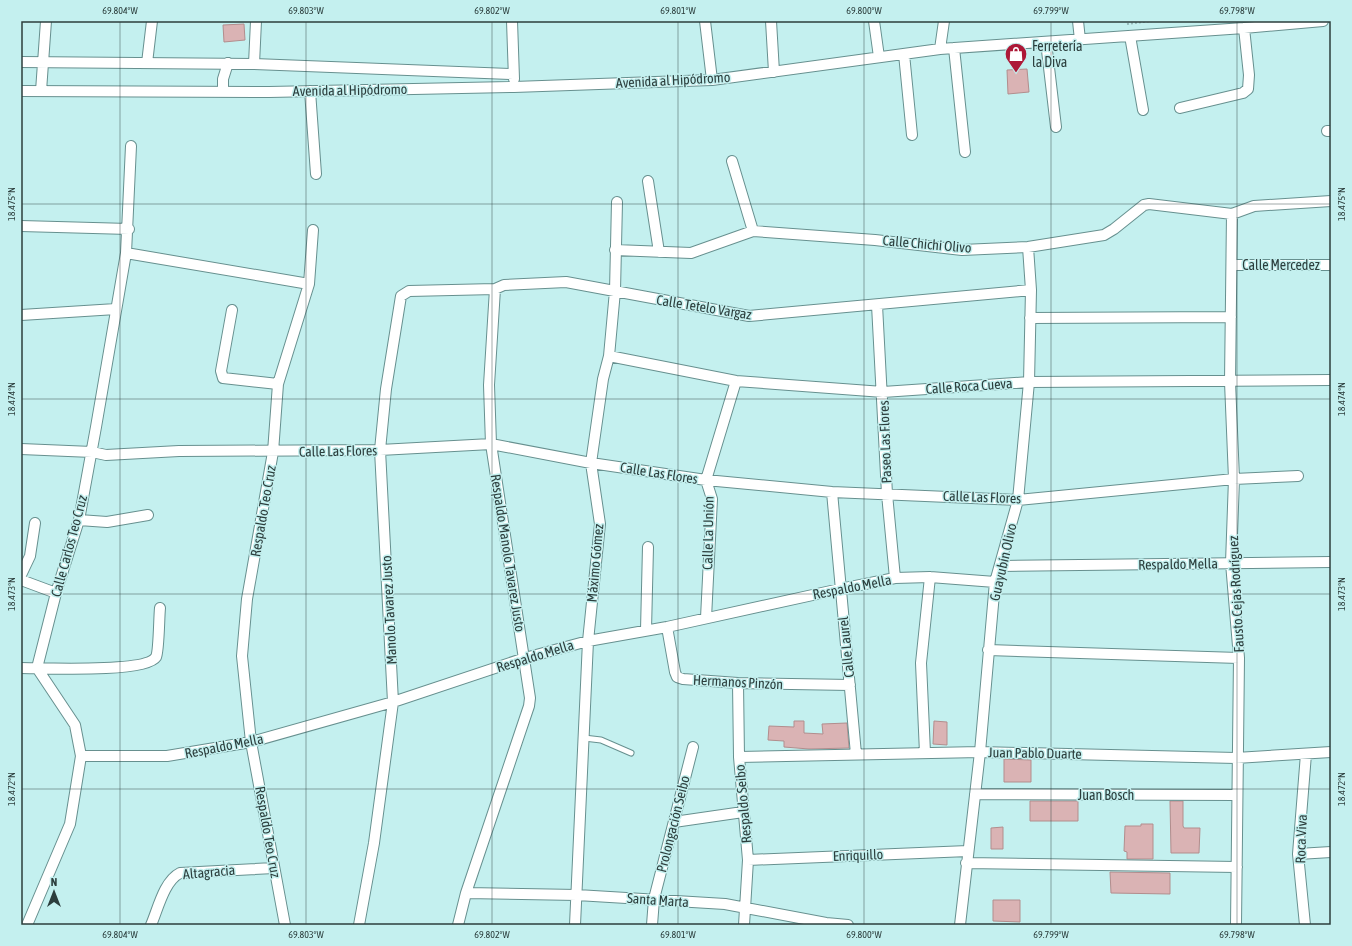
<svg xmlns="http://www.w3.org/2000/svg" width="1352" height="946" viewBox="0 0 1352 946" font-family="'Asap Condensed',sans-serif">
<rect width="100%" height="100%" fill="#c4f0ef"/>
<path fill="#dab3b4" stroke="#b28d8d" d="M244,24L245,40L224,42L223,25Z
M1027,69L1029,92L1008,94L1007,70Z
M794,721H804V733L823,734L822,724L847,723L849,748L809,749L784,747V741L768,740L769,726L794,727Z
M934,721L947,722V745L933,744Z
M1004,759L1031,760V782H1004Z
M1030,801H1078V821H1030Z
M1170,801H1183V826L1184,828H1200L1199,853H1171Z
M1141,824H1153V859H1127V852L1124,851L1125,826H1141Z
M1003,827V849H991V828Z
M1110,872L1170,873V894L1111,893Z
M993,900H1020V922L993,921Z"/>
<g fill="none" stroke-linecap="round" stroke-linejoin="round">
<g stroke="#67908f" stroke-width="7">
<path id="service" d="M584,738L601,740L631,753"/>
</g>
<g stroke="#67908f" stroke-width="12">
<path id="minor" d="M512,21L514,79
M705,21L712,80
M771,21L774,72
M874,21L879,57
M1078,21L1080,40
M1130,36L1143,110
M1046,42L1056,127
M954,48L965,152
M940,49L944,21
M904,54L912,135
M21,62L254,64L513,74
M147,63L152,21
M254,64L256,21
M21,91L269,92L514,87L712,80L940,49L1244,28L1323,21
M41,91L46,21
M310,91L316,174
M223,92V79L228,63
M1180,108L1243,93L1248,89L1249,75L1244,28
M1327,131H1331
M732,161L753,231
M648,181L659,252
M1232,214L1230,382L1234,479L1231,563L1239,658L1236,925
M21,226L129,229
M615,250L691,253L753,231L875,240L962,250L1028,247L1104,235L1114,229L1144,205L1149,204L1232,214L1254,206L1331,201
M126,253L309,284
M1232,265H1331
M877,305L887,494L895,578
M232,310L221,371L223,378L278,384
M21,315L116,309
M1030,318L1231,317
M609,356L736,381L883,392L1029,382L1331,380
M21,449L92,452L106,455L179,451L380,450L491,444L591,463L706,480L832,492L1018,500L1234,479L1298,476
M832,492L856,754
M79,520L107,522L148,515
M1001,566L1331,562
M21,575L30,556L35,523
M21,580L56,593
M706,618L712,499L706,480L736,381
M667,627L675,672L677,677L683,679L738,683L850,685
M646,630L648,547
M988,650L1239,658
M21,668C43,668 146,673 156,657C159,651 159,617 160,608
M738,683L739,757L748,860L744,925
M925,753L921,663L930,577
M81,756H167L251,742L393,702L525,658L588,641L667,627L840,589L895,578L930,577L995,582
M739,757L980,752L1236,758L1331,752
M975,794L1237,795
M674,822L743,812
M1298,854L1331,852
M748,860L968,851
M966,863L1237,867
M466,893L577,895L725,904L826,923L848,925
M27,925L70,824L81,756L75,725L37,668L56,593L79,520L96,427L126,253L131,146
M151,925C158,909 164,881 180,873L274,868
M285,925L251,742L242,656L247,599L273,452L278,384L309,284L313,230
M359,925L374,843L393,702L380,450L386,389L401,296L409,291L495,289L504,285L566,282L749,316L1031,290
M458,925L466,893L529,706L530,698L491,444L489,385L495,289
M575,925L588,641L600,524L591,463L603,379L609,356L615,291L617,202
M652,925L654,899L693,747
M960,925L980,752L995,582L1018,500L1029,382L1031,290L1028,247
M1305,925L1298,854L1306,754"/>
</g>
<path stroke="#94b8b7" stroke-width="2" stroke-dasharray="2 2" stroke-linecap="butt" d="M1127,24L1152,21"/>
<use href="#service" stroke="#fff" stroke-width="5"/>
<use href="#minor" stroke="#fff" stroke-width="10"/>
</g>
<path fill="none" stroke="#2c3e3d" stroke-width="1" stroke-opacity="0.45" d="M120,21V925M306,21V925M492,21V925M678,21V925M864,21V925M1051,21V925M1237,21V925M21,204H1331M21,399H1331M21,594H1331M21,789H1331"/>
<defs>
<g id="shop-pin" transform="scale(1.15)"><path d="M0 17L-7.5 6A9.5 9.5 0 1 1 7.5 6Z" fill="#ad1837" stroke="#c4f0ef"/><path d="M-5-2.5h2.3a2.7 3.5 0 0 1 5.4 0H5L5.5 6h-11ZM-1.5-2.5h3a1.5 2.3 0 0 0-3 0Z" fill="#fff"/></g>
</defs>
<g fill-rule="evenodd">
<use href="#shop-pin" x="1016" y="54"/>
</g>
<g text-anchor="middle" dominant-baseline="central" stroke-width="3" stroke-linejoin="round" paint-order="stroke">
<g font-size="14" fill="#2c3e3d" stroke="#c4f0ef" text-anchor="start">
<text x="1032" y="46">Ferretería<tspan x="1032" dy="16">la Diva</tspan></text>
</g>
<g font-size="14" fill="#2c3e3d" stroke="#c4f0ef">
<text transform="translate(673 80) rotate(-3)">Avenida al Hipódromo</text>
<text transform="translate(350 90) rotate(-1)">Avenida al Hipódromo</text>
<text transform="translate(927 244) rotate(5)">Calle Chichi Olivo</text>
<text x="1281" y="265">Calle Mercedez</text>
<text transform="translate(704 307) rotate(9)">Calle Tetelo Vargaz</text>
<text transform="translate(969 386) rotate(-4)">Calle Roca Cueva</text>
<text transform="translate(885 442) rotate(-92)">Paseo Las Flores</text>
<text transform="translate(338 451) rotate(-1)">Calle Las Flores</text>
<text transform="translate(659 473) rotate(9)">Calle Las Flores</text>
<text transform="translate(982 497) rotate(2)">Calle Las Flores</text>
<text transform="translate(263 511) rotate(-80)">Respaldo Teo Cruz</text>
<text transform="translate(708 533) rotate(-89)">Calle La Unión</text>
<text transform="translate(69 546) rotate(-75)">Calle Carlos Teo Cruz</text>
<text transform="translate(508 553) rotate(81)">Respaldo Manolo Tavarez Justo</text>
<text transform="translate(1003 562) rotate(-77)">Guayubín Olivo</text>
<text transform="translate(595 563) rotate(-85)">Máximo Gómez</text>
<text transform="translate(1178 564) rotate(-1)">Respaldo Mella</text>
<text transform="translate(852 587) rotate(-11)">Respaldo Mella</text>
<text transform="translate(1236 594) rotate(-93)">Fausto Cejas Rodríguez</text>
<text transform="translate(389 610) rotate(-93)">Manolo Tavarez Justo</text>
<text transform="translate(846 647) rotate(-96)">Calle Laurel</text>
<text transform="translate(535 656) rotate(-17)">Respaldo Mella</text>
<text transform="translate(738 682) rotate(3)">Hermanos Pinzón</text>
<text transform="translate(224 746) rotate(-11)">Respaldo Mella</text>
<text transform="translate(1035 753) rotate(1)">Juan Pablo Duarte</text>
<text x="1106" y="795">Juan Bosch</text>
<text transform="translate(743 804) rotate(-95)">Respaldo Seibo</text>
<text transform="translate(673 824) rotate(-76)">Prolongación Seibo</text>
<text transform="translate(268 832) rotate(80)">Respaldo Teo Cruz</text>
<text transform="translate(1301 839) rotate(-88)">Roca Viva</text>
<text transform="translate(858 855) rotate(-2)">Enriquillo</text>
<text transform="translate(209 872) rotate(-5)">Altagracia</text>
<text transform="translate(658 900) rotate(4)">Santa Marta</text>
</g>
</g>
<rect width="1352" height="946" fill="none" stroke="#c4f0ef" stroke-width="44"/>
<g transform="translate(54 892)" stroke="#c4f0ef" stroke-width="3" paint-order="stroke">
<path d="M0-3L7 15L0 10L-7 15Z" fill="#2c3e3d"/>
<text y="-6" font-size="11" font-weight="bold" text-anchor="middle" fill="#2c3e3d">N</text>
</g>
<rect x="22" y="22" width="1308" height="902" fill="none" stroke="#2c3e3d" stroke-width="1.5"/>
<g font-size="10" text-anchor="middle" fill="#2c3e3d">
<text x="120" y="14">69.804°W</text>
<text x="306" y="14">69.803°W</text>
<text x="492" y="14">69.802°W</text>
<text x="678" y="14">69.801°W</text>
<text x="864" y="14">69.800°W</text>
<text x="1051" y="14">69.799°W</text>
<text x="1237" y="14">69.798°W</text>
<text transform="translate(11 204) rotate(-90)" y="4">18.475°N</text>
<text transform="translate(1341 204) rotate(-90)" y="4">18.475°N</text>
<text transform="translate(11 399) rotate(-90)" y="4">18.474°N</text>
<text transform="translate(1341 399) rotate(-90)" y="4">18.474°N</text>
<text transform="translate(11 594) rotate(-90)" y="4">18.473°N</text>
<text transform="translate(1341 594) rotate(-90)" y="4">18.473°N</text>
<text transform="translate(11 789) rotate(-90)" y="4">18.472°N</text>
<text transform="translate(1341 789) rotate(-90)" y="4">18.472°N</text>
<text x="120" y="938">69.804°W</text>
<text x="306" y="938">69.803°W</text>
<text x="492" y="938">69.802°W</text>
<text x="678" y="938">69.801°W</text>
<text x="864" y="938">69.800°W</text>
<text x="1051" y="938">69.799°W</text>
<text x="1237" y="938">69.798°W</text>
</g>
</svg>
